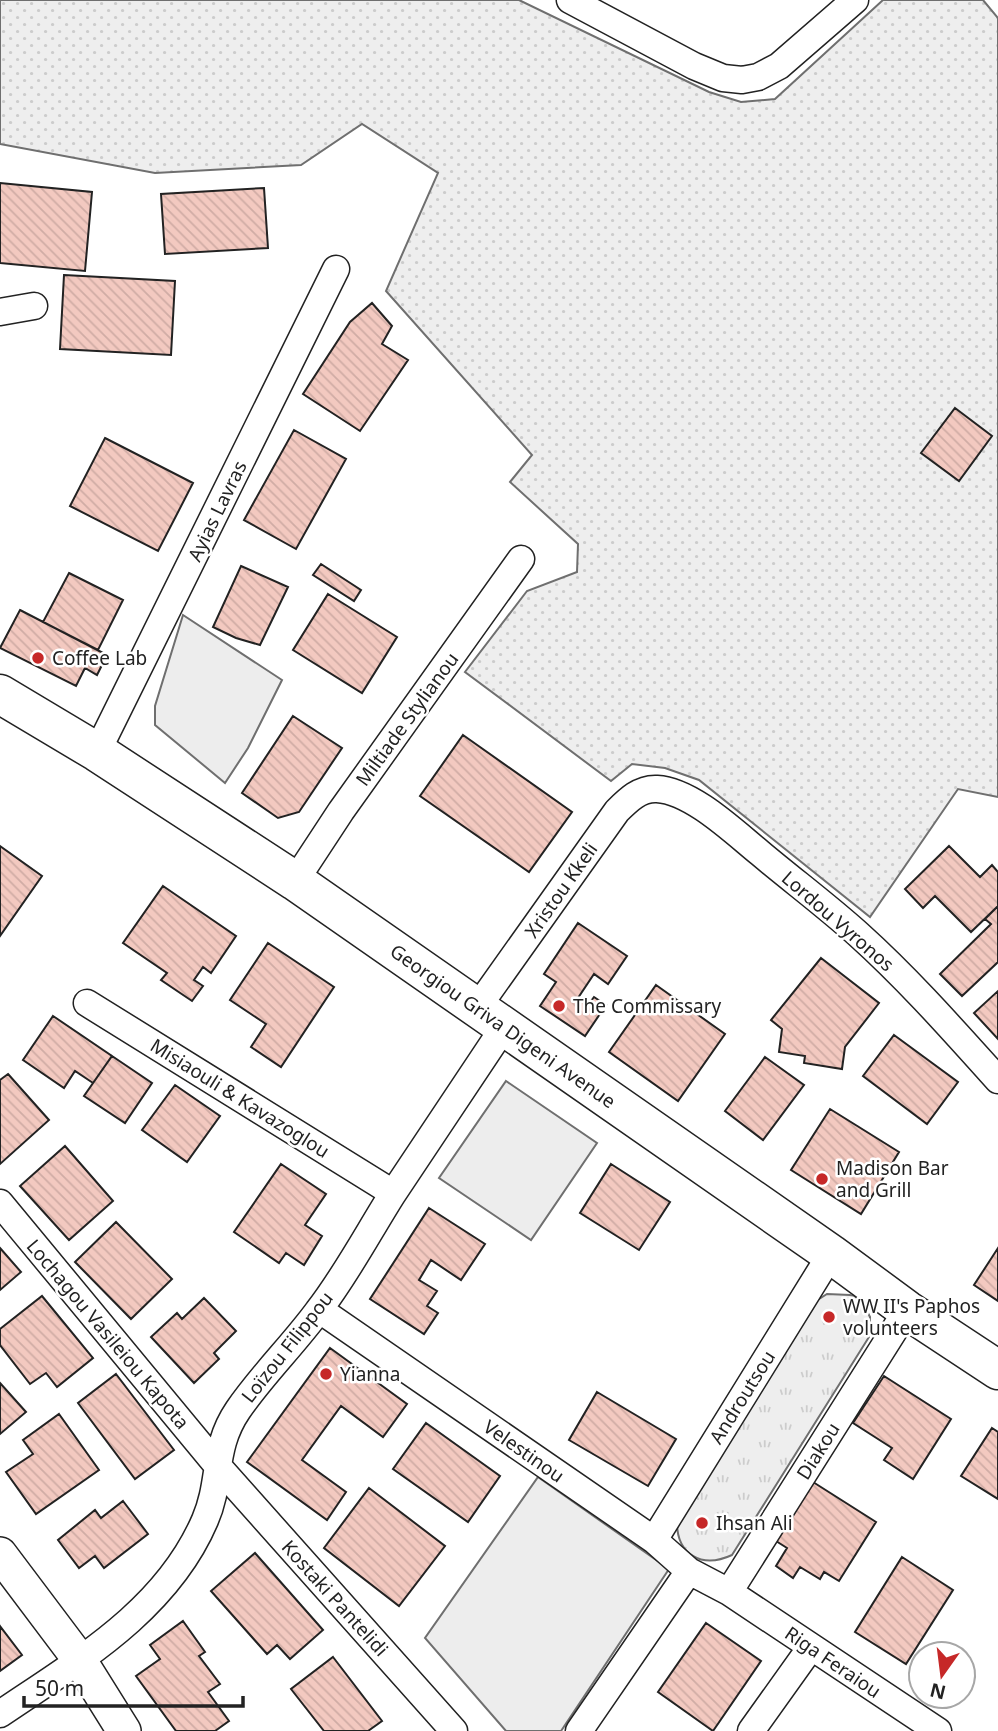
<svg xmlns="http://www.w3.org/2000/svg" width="998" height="1731" viewBox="0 0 998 1731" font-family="'Noto Sans',sans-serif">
<defs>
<pattern id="grass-dots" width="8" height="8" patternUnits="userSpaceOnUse" patternTransform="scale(1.75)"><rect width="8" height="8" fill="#eee"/><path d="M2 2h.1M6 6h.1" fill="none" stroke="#ccc" stroke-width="1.8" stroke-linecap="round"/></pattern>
<pattern id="park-tufts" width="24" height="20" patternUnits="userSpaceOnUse" patternTransform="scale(1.75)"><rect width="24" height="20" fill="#eee"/><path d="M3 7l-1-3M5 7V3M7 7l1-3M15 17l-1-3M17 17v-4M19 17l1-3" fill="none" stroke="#ccc"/></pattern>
<pattern id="building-back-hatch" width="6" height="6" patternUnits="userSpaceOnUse" patternTransform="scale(1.75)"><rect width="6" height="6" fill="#f3c9c0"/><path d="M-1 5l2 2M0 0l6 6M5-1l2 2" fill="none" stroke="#d0aca5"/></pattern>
</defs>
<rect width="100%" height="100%" fill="#fff"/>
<path fill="url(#grass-dots)" stroke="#6f6f6f" stroke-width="2" d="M0,0H519L709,92L741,102L775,99L883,0H983L998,18V797L958,789L870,917L699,780L665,768L632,764L611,781L465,672L527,591L577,572L578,544L510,482L532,455L386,291L438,173L362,124L301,165L155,173L0,144Z"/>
<path fill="url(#park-tufts)" stroke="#6f6f6f" stroke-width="2" d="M827,1294L850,1295L861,1299L870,1317L869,1337L732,1555C702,1569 676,1555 677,1520L816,1301Z"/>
<path fill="#ededed" stroke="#6f6f6f" stroke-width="2" d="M183,615L282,680L248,748L225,783L155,725V706Z
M506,1081L597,1143L531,1240L439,1178Z
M538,1477L669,1569L561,1731H506L425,1638Z"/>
<path fill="url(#building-back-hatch)" stroke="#222" stroke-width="2" d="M0,183L92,192L85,271L0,263Z
M264,188L268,248L165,254L161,194Z
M64,275L175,281L171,355L60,349Z
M372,303L392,326L382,344L408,360L360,431L303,394L350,322Z
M955,408L992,436L959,481L921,453Z
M294,430L346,459L296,549L244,520Z
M105,438L193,483L158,551L70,506Z
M321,564L361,590L354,601L313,575Z
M241,566L288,587L260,645L236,638L213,627Z
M69,573L123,600L98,650L43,622Z
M328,594L397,637L362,693L293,650Z
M20,610L107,655L97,675L85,668L76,686L0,648Z
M293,716L342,748L299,812L278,818L242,793Z
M463,735L572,812L529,872L420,796Z
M0,846L42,876L0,936Z
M949,846L980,877L992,865L998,872V906L971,932L935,896L923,908L905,889Z
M163,886L236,936L211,973L203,967L194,980L203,986L192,1001L161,980L167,973L123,943Z
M998,906V962L962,996L940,974L991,924L985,919Z
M578,923L627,956L608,984L594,974L578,998L588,1005L594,997L606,1005L585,1036L540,1006L556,982L544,974Z
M268,943L334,987L281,1067L251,1047L266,1024L230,1000Z
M821,958L879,1003L845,1047L842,1069L804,1063L805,1056L779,1052L782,1029L771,1020Z
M656,985L725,1034L678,1101L609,1052Z
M998,991V1039L974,1013Z
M53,1016L112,1056L93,1083L75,1071L64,1088L23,1060Z
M894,1035L958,1082L927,1124L863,1076Z
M112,1056L152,1083L125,1123L84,1096Z
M765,1057L804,1085L763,1140L725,1111Z
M8,1074L49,1120L0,1164V1080Z
M175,1085L220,1116L187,1162L142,1130Z
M830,1109L899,1152L861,1214L791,1170Z
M65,1146L113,1201L69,1240L20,1186Z
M281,1164L326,1194L305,1225L322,1236L304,1265L286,1253L279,1263L234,1232Z
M611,1164L670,1202L639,1250L580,1213Z
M429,1208L485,1244L461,1280L431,1260L419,1280L437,1291L427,1306L438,1313L424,1334L370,1299Z
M116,1222L172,1279L131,1319L75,1262Z
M0,1248L21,1272L0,1290Z
M998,1248V1301L974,1285Z
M42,1296L93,1358L57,1387L46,1373L30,1384L0,1345V1329Z
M204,1298L236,1331L214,1353L219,1359L194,1383L151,1337L177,1313L182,1319Z
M330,1348L407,1404L383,1437L341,1406L302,1460L346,1492L327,1520L247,1462Z
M116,1374L174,1450L135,1479L78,1403Z
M884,1376L951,1419L913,1479L884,1460L892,1448L853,1423Z
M0,1383L26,1412L0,1434Z
M597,1392L676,1439L648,1486L569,1440Z
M59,1414L99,1470L36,1514L6,1472L33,1454L23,1440Z
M426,1423L500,1476L468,1522L393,1469Z
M992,1428L998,1432V1499L961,1476Z
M813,1482L876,1522L839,1581L824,1572L820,1579L800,1567L793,1578L776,1566L787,1548L776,1541Z
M369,1488L445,1546L399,1606L324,1548Z
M123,1501L148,1534L104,1568L95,1556L79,1568L58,1540L95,1510L101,1518Z
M255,1553L323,1630L290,1659L277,1645L267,1654L211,1591Z
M902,1557L953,1590L906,1664L855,1632Z
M183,1621L205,1652L199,1656L220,1684L208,1692L229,1721L215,1731H176L136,1676L160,1659L150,1645Z
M706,1623L761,1661L713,1731L658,1692Z
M0,1626L22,1655L0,1671Z
M333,1657L382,1721L368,1731H324L291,1689Z"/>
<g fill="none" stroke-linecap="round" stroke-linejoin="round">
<g stroke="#222" stroke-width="29">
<path id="minor" d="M570,0L694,66L723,78L742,80L758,77L779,66L855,0
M0,312L34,306
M97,752L336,269
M295,881L341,811L521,559
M87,1003L393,1193
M477,1008L617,811C628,800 640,788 657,789C692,791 734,832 760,853C792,880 827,906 858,934C908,979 953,1030 998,1080
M0,1203L216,1464L454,1731
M320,1310L654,1540L689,1571L729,1592L938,1731
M654,1540L831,1254
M729,1592L907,1310
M0,1714C78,1661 166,1611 205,1520C222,1481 212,1448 238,1410C262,1375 293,1345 318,1311C346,1275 368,1233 392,1195C429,1139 467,1083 504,1027
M579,1731L689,1571
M751,1731L811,1647"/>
</g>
<g stroke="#222" stroke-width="36">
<path id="tertiary" d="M0,1554L79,1659L124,1731"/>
</g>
<g stroke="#222" stroke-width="41">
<path id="primary" d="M0,694L97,752L295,881L831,1254L907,1310L998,1370"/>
</g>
<use href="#minor" stroke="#fff" stroke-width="26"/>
<use href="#tertiary" stroke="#fff" stroke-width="33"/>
<use href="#primary" stroke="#fff" stroke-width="38"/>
</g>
<g fill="#c62828" stroke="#fff" stroke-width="2.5">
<circle cx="38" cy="658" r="7"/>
<circle cx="559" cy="1006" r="7"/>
<circle cx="822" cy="1179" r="7"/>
<circle cx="829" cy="1317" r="7"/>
<circle cx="326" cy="1374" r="7"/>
<circle cx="702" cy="1523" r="7"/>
</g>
<g text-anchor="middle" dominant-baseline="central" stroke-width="5" stroke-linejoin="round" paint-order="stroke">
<g font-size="19" fill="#222" stroke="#fff">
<text transform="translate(217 511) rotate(-64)">Ayias Lavras</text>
<text transform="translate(407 719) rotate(-54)">Miltiade Stylianou</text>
<text transform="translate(561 890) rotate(-55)">Xristou Kkeli</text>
<text transform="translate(838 921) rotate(41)">Lordou Vyronos</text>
<text transform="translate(503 1026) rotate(35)">Georgiou Griva Digeni Avenue</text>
<text transform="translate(240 1098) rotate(32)">Misiaouli &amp; Kavazoglou</text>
<text transform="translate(108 1334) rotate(50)">Lochagou Vasileiou Kapota</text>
<text transform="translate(287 1347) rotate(-52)">Loïzou Filippou</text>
<text transform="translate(742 1397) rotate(-58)">Androutsou</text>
<text transform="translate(524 1451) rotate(35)">Velestinou</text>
<text transform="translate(818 1451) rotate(-58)">Diakou</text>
<text transform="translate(335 1598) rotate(48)">Kostaki Pantelidi</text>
<text transform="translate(833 1662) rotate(34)">Riga Feraiou</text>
</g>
<g font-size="19" fill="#222" stroke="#fff" text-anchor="start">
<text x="52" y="658">Coffee Lab</text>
<text x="573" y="1006">The Commissary</text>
<text x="836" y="1168">Madison Bar<tspan x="836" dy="22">and Grill</tspan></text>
<text x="843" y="1306">WW II's Paphos<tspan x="843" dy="22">volunteers</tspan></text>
<text x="340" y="1374">Yianna</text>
<text x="716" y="1523">Ihsan Ali</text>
</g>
</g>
<g transform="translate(942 1675) rotate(194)"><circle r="33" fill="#ffffff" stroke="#a7a7a7" stroke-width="2"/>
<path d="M0-5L12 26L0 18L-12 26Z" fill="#c62828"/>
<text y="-10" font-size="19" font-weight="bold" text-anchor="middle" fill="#222222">N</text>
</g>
<path d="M24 1696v10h219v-10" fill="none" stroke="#222222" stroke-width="3.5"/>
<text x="35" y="1696" font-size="21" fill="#222222" stroke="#ffffff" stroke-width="5" paint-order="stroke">50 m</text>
</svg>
